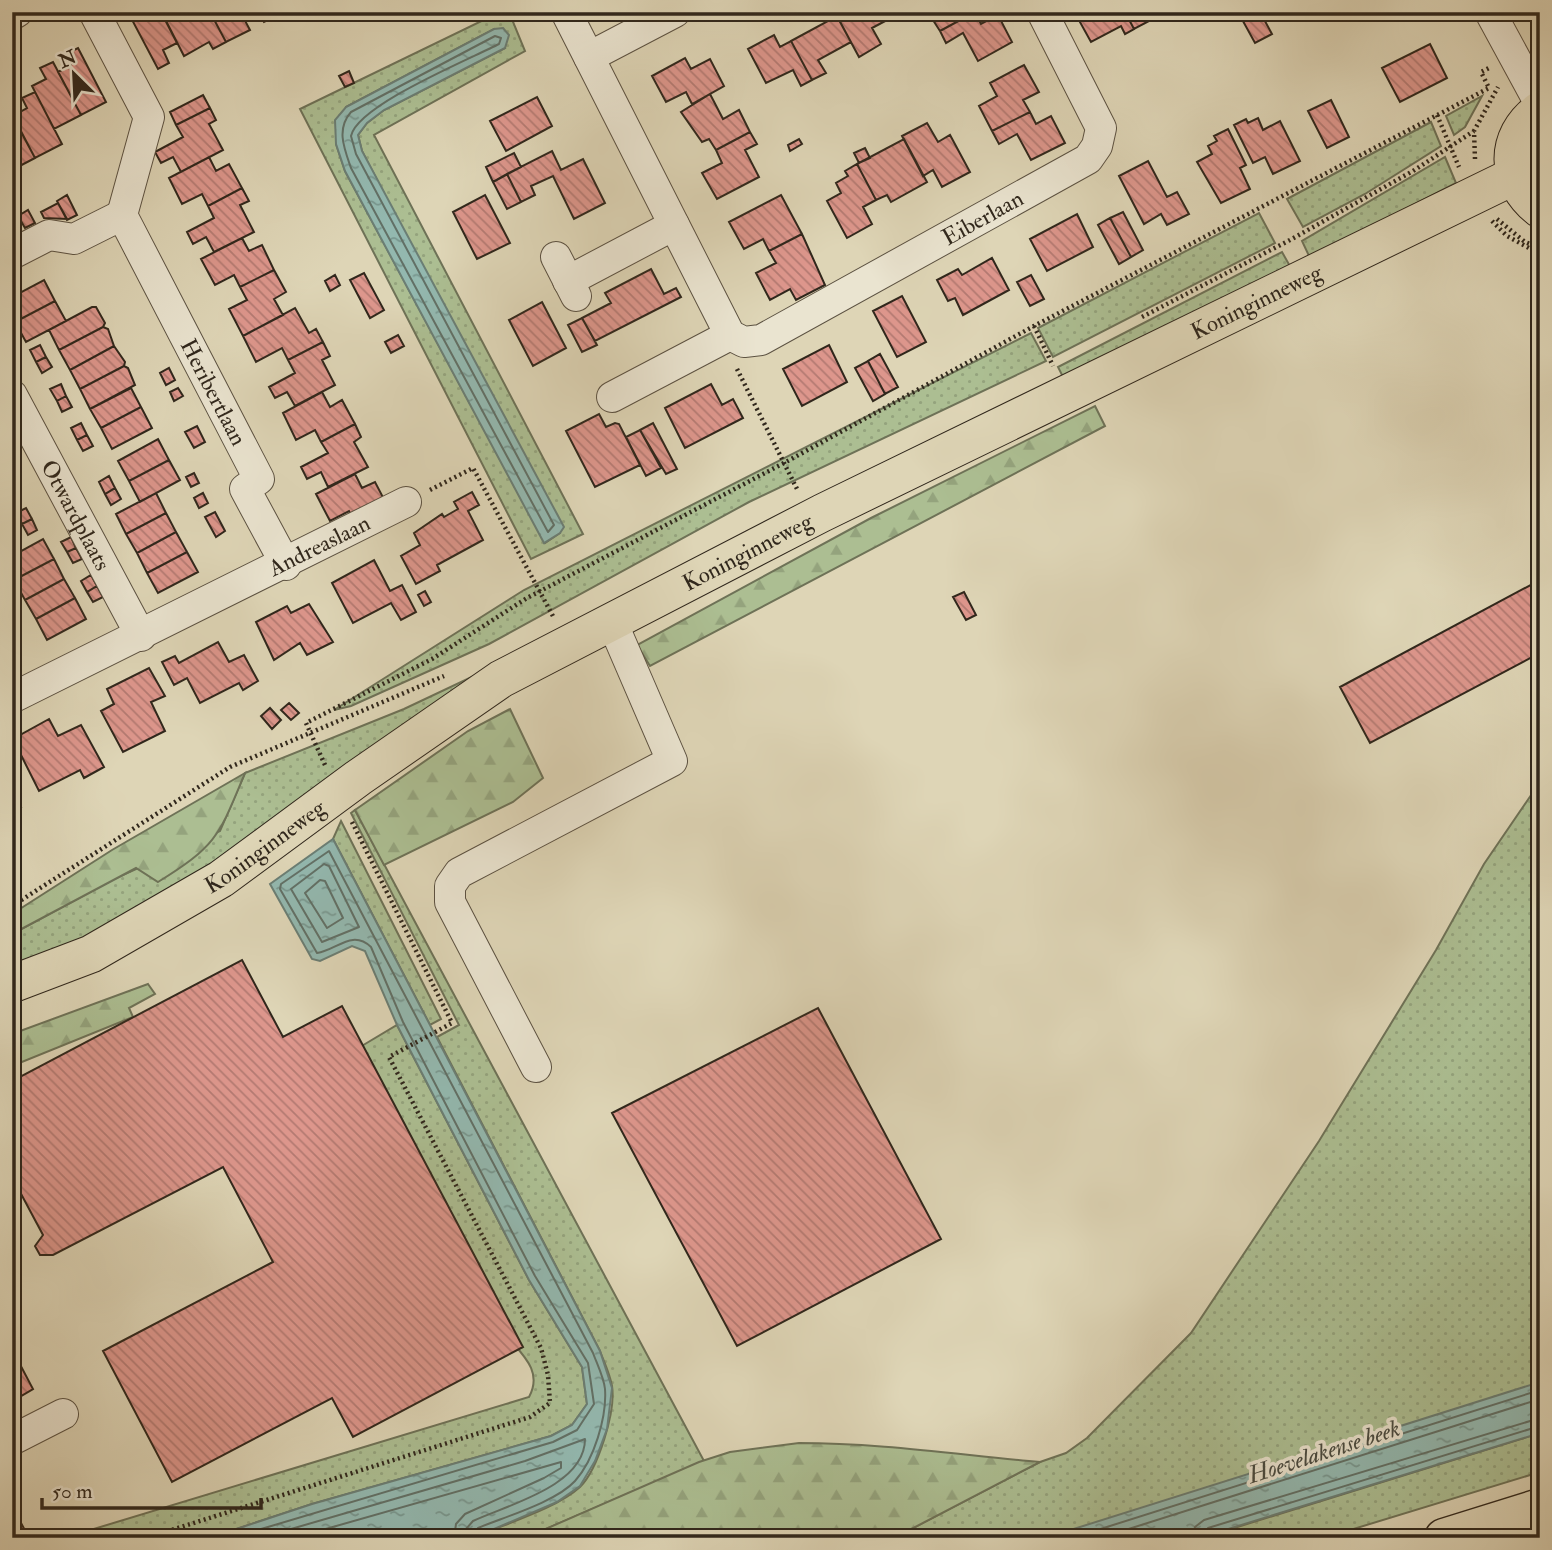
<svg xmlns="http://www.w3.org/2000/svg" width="1552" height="1550" viewBox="0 0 1552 1550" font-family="'IM FELL Double Pica',serif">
<defs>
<pattern id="grass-dots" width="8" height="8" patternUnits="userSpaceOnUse" patternTransform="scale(1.75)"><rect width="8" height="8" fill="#acbe92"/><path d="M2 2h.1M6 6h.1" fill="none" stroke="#94a37d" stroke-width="1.8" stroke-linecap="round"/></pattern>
<pattern id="forest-firs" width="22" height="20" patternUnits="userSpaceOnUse" patternTransform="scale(1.75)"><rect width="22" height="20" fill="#acbe92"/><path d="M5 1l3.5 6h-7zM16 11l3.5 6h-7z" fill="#94a37d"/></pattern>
<pattern id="water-ripples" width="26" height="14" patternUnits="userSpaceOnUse" patternTransform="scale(1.75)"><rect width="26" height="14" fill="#93b8af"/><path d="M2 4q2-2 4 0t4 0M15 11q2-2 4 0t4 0" fill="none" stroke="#78968e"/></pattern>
<pattern id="building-back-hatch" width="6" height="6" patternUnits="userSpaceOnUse" patternTransform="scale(1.75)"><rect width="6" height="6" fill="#dd968c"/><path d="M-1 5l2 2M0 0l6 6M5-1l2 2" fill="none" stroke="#b47a72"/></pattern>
</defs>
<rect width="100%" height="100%" fill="#ded5b6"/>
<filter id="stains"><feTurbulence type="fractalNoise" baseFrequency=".00286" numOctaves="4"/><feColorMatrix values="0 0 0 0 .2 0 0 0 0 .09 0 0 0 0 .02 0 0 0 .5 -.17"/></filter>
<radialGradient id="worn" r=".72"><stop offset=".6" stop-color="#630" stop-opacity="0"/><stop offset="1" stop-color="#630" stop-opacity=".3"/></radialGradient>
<path fill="url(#grass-dots)" stroke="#6e7257" stroke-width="2" fill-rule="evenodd" d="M500,12H509L525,51L374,135L583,534L531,559L300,109ZM494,29L505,48L384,110L367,123L358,135L362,151L560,533L545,543L345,171L336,144L346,107Z
M1482,96L1465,127L1454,135L1446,116Z
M1431,122L1441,146L1365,194L1303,227L1287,199Z
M1445,157L1456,183L1310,258L1302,241Z
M1259,213L1275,243L1053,357L1038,328Z
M1282,252L1291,268L1064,379L1058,367Z
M1031,333L1046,361L749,502L489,644L351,706L334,710L524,590Z
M512,658L343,770L147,909L12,973V934L114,879L220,831L245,773L404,709Z
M1540,782V1383L1052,1537L894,1538L1040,1462L1066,1453L1087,1438L1191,1333L1319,1141L1436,950L1484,864Z
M355,810L704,1461L525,1538H473C504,1524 556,1509 580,1487C598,1469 616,1411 612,1386C610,1374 604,1362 600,1351L437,1037L459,1025L351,813Z
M341,821L441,1019L430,1025L333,839Z
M397,1025L529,1280L582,1367L587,1404L572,1425L551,1436L312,1504L209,1538H64L529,1397C541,1375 528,1360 513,1343L355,1050Z
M1540,1433V1472L1324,1538H1202Z"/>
<path fill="url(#forest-firs)" stroke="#6e7257" stroke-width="2" d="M1095,406L1105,426L650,666L637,645L871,518Z
M510,709L543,778L513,802L384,865L355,810L468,731Z
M245,773C219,835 218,845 158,882L136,868L12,934V914L112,850Z
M148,984L155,994L129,1008L133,1017L12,1066V1034Z
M799,1443C880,1443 960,1455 1040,1462L894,1538H525L699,1462L730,1452Z"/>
<path fill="url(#water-ripples)" stroke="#6b7e74" stroke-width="2" d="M503,28L509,35L505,48L384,110L367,123L358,135L362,151L564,527L560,533L544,543L345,171L336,144L335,120L346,107L494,29Z
M333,839L600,1351L612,1388L607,1429L595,1461L580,1486L557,1502L473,1538H209L312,1504L551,1436L572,1425L587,1404L582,1367L529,1280L397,1025L365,951L352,946L320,961L312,959L270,884Z
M1540,1382V1433L1199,1538H1045Z"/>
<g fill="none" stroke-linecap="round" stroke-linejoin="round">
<path stroke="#627066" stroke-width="2" d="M495,36L501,38L499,44C468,60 358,105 351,136L356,154L554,525L548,532L351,168C344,148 336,129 351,112Z
M324,864L329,866L359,927L322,942L291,889Z
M320,880L325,881L343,918L327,928L305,893Z
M231,1538L553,1442L577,1430L594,1404L588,1363L535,1276L403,1022L371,947C352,929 337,950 317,953L280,889L281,884L329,851L593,1353C597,1364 604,1378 605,1389C607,1417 594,1460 575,1481C556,1502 504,1517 478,1528L473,1538
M260,1538L525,1461L585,1439C585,1486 507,1505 473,1521L466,1529L464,1538
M294,1538L561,1462V1468L544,1478L465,1514L456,1524L454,1538
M1072,1538L1540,1390
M1100,1538L1540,1399
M1193,1538L1195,1527L1204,1520L1540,1418
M1202,1538L1208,1528L1540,1426"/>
</g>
<path fill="url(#building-back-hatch)" stroke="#30271c" stroke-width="2" d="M138,12H161L177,43L163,50L169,63L158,69L130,16Z
M169,12H195L197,16L210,12L226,42L213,49L209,42L184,56L163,15Z
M210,12H252L243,17L250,30L226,42Z
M259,12H284L264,22Z
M850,12H885L889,19L872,28L881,44L859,57L839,20Z
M946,12H975L940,31L933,20Z
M975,12L981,24L998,15L1012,42L978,61L963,33L946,43L940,31Z
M1070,12H1125L1134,29L1125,34L1121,26L1091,42L1075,13L1071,15Z
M1125,12H1166L1134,29Z
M1238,12H1260L1272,34L1255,43Z
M837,16L851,42L818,60L826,73L812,80L791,41Z
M774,35L780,47L791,41L812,80L801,86L793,70L766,83L748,49Z
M1430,44L1447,78L1400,102L1382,68Z
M78,48L106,102L81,115L58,72L71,65L66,54Z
M685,58L691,69L710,59L724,86L692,104L686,92L666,102L652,76Z
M53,62L81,115L54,129L32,86L46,79L40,68Z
M1024,65L1039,92L1023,100L1030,112L992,131L979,106L997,96L990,83Z
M349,71L354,83L345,87L339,76Z
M35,92L62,144L35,158L13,116L27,108L22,98Z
M710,94L723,119L739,110L750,132L716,150L709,139L702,142L681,112Z
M203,95L210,108L176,125L170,112Z
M537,97L552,126L506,151L490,121Z
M1331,100L1349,137L1327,148L1308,111Z
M210,108L216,120L209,124L223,150L181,172L173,157L161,163L155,152L183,137L176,125Z
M1030,112L1036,124L1051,116L1065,143L1031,160L1017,134L999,144L992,131Z
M12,115L35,158L12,170Z
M1258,118L1263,130L1280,121L1300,161L1273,174L1265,157L1253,163L1234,125L1246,119L1248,123Z
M927,123L938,142L950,135L970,172L942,187L933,170L923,176L902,136Z
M1228,129L1246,165L1240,168L1250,189L1221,203L1197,162L1212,154L1208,146L1217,141L1214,136Z
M750,132L757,144L745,150L759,177L717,199L702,173L722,163L716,150Z
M799,139L802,144L790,151L788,145Z
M904,139L927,182L891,202L887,195L876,200L857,164Z
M865,148L870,158L859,163L854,153Z
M552,151L561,170L583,159L605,203L574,219L553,176L531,186L535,195L521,202L507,174Z
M514,153L521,167L493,182L486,167Z
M209,157L216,171L229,164L242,188L208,206L202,194L182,204L169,178Z
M1148,161L1167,197L1177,192L1189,214L1167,225L1161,214L1144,224L1119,176Z
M857,164L876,200L863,207L872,224L847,238L827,201L841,193L836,183L848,176L845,171Z
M507,174L521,202L507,209L493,182Z
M242,188L249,201L240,205L254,232L214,252L206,237L193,244L187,232L214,218L208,206Z
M67,195L77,215L67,220L57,201Z
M485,195L510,243L477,259L453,212Z
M781,195L802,234L769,251L763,239L744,249L729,222Z
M58,203L67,219L44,218L41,212Z
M28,210L35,223L25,228L18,216Z
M1123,212L1143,250L1131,257L1110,218Z
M1077,214L1093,247L1047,271L1030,239Z
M1110,218L1131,257L1119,264L1098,225Z
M802,234L825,285L796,300L790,289L770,300L756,273L776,263L769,251Z
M242,238L249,251L262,245L274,270L240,287L234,275L215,285L201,259Z
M992,258L1009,290L963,315L955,298L948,301L937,280L958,269L962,275Z
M651,269L664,294L676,288L681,297L595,341L582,318L611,303L605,293Z
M274,270L286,292L274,299L283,315L243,336L229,309L247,300L240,287Z
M364,273L384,310L370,318L350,280Z
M335,275L340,285L330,291L325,281Z
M1031,275L1044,299L1030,306L1017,282Z
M44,280L55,301L15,322L12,297Z
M902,296L926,342L897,357L873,311Z
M55,301L66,321L26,342L15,322Z
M542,302L566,348L533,366L509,320Z
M92,307H96L105,323L103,327L59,350L49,330Z
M295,308L309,333L316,329L323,342L288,360L282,348L256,362L243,336Z
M582,318L597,345L582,352L568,325Z
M103,327L108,329L114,346L70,370L59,350Z
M398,335L404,346L391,353L385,342Z
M323,342L330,356L322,360L335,385L295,406L287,392L275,398L269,387L295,373L288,360Z
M40,345L46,357L36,362L30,350Z
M829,345L847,382L802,406L783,369Z
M114,346L125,362L124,366L80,389L70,370Z
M880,354L898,387L885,394L868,361Z
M46,357L52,367L42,373L36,362Z
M868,361L885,394L873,401L855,368Z
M124,366L128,368L135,385L90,409L80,389Z
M169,368L175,380L166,385L160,373Z
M61,384L66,396L57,401L50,389Z
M711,384L722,405L733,399L743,418L685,448L665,408Z
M131,388L141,407L101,428L90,409Z
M178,388L183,396L174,401L170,392Z
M322,392L330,407L342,400L355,424L321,442L315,430L296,440L283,413Z
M66,396L72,407L62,412L57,401Z
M141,407L152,428L112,449L101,428Z
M599,414L606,427L615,423L619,424L640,465L595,487L566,431Z
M81,423L87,435L77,440L71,428Z
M653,423L677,469L666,474L640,430Z
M355,424L361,437L354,442L368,467L328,487L321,472L307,479L301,467L328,453L321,442Z
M197,426L205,442L194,448L185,432Z
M640,430L661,468L646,476L626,437Z
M87,435L93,446L83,451L77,440Z
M158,439L169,460L129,481L118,461Z
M169,460L180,480L140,502L129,481Z
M194,473L199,483L191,487L186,477Z
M355,474L362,488L375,482L388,507L355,523L349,511L330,521L316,494Z
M109,476L115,488L105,494L99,482Z
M115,488L121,499L111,505L105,494Z
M472,492L479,505L468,511L483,540L437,565L440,571L416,584L401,556L420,545L414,533L442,514L444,517L458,509L454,502Z
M156,493L166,513L126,534L116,514Z
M203,493L208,503L199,508L194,498Z
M26,508L32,519L22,524L16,513Z
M215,512L225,531L216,537L205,517Z
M166,513L176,532L137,553L126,534Z
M32,519L37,530L28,535L22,524Z
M176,532L187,552L147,573L137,553Z
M12,534L21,551L12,556Z
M71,537L76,548L67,552L61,542Z
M43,539L54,559L14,580L12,556Z
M76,548L82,559L73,563L67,552Z
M187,552L198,572L158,593L147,573Z
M54,559L64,579L25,600L14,580Z
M374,560L390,591L402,585L416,612L401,620L391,603L353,623L332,583Z
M91,575L97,586L87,592L81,581Z
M64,579L75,598L36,619L25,600Z
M1540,580V653L1370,743L1340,687Z
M97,586L103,597L93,602L87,592Z
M425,591L431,602L424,606L418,595Z
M964,592L976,615L966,620L953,597Z
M75,598L86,619L47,640L36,619Z
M309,604L333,642L307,655L300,643L274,660L256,622L287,606L291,613Z
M218,642L229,662L244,655L258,681L243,690L239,683L200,703L187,678L174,685L162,662L175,656L179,663Z
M149,668L165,696L151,702L165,731L123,752L101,711L114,704L107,689Z
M289,703L299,713L291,720L281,710Z
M270,708L281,720L272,729L261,716Z
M49,719L58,736L81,725L104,767L84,778L80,770L39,791L13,739Z
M12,790L21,807L12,812Z
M242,960L283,1037L342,1006L523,1347L353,1437L332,1398L172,1482L103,1351L273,1262L223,1167L53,1255H40L35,1246L43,1235L12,1177V1081Z
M818,1008L941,1239L737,1346L612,1113Z
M14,1353L33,1389L16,1399L12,1391Z
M12,1506L29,1538H12Z"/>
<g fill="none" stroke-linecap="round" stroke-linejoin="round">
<g stroke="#5c5242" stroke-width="32">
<g id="minor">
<path d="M94,12L149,117L122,215"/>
<path id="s1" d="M566,12L730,335L744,342L761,340L1088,159L1097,146L1101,128L1042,12"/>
<path d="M1490,12L1540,104"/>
<path d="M12,15L17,12"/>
<path d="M589,57L675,12"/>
<path id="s2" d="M12,254L49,235L74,239L122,215L259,479L245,489L286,565"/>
<path d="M556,257L576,296"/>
<path d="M568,281L674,225"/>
<path id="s3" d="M12,395L141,636"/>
<path d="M612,397L730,335"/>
<path id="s4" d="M12,698L406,502"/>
<path d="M536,1067L450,902V886L459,873L672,761L612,622"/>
<path d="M12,1440L63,1414"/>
</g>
</g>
<g stroke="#30271c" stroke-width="39">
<g id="major">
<path d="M1540,110C1503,137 1505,182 1540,209"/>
<path id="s5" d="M12,984L91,954L221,879L358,778L501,679L822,513L1514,176"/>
</g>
</g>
<g stroke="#30271c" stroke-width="41">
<path id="highway" d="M1444,1538L1540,1508"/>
</g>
<path stroke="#30271c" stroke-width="4.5" stroke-dasharray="2 3.5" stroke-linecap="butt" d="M1531,12L1540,22
M1437,115L1459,167
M1475,159L1474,131L1498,87
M1497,219L1525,242L1540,248
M1492,221L1507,236L1540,254
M1142,317L1290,240L1413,171L1474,131
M1034,326L1053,366
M737,369L797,489
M430,490L473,468L554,618
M325,765L306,723L432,659L527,598L784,463L1034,326L1489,88L1481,72L1489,68
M12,906L230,767L444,676
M146,1538L530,1417L550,1403L548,1375L541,1348L389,1057L452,1023L351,820"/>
<use href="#minor" stroke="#eae4d0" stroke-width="30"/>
<use href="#major" stroke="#ded5b6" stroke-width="37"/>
<use href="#highway" stroke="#ded5b6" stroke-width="38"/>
</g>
<g text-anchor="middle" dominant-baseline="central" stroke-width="7" stroke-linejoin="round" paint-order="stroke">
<g font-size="23" fill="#30271c" stroke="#eae4d0">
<text stroke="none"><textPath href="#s1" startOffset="648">Eiberlaan</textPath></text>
<text stroke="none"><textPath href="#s5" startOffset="1423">Koninginneweg</textPath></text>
<text stroke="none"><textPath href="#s2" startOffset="320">Heribertlaan</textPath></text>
<text stroke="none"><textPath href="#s3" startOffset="136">Otwardplaats</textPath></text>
<text stroke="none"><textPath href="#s4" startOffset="343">Andreaslaan</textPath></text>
<text stroke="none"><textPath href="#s5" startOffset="856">Koninginneweg</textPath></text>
<text stroke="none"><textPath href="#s5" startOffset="289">Koninginneweg</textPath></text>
</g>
<g font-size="24" font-style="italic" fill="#494b41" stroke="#eae4d0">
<text transform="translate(1324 1452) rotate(-18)">Hoevelakense beek</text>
</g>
</g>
<rect width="1552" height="1550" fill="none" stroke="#ded5b6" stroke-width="42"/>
<rect x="14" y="14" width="1524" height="1522" fill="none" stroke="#30271c" stroke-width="3.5"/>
<rect x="21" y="21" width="1510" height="1508" fill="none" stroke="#30271c" stroke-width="2"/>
<g transform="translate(74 74) rotate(336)" stroke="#eae4d0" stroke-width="5" paint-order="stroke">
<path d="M0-5L12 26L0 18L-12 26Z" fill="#30271c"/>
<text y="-10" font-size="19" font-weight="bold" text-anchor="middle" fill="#30271c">N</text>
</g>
<path d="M42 1498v10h219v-10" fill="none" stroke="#30271c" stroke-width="3.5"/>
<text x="52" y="1498" font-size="21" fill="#30271c" stroke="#eae4d0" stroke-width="5" paint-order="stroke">50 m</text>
<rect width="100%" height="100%" filter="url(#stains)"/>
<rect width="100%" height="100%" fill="url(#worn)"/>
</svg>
